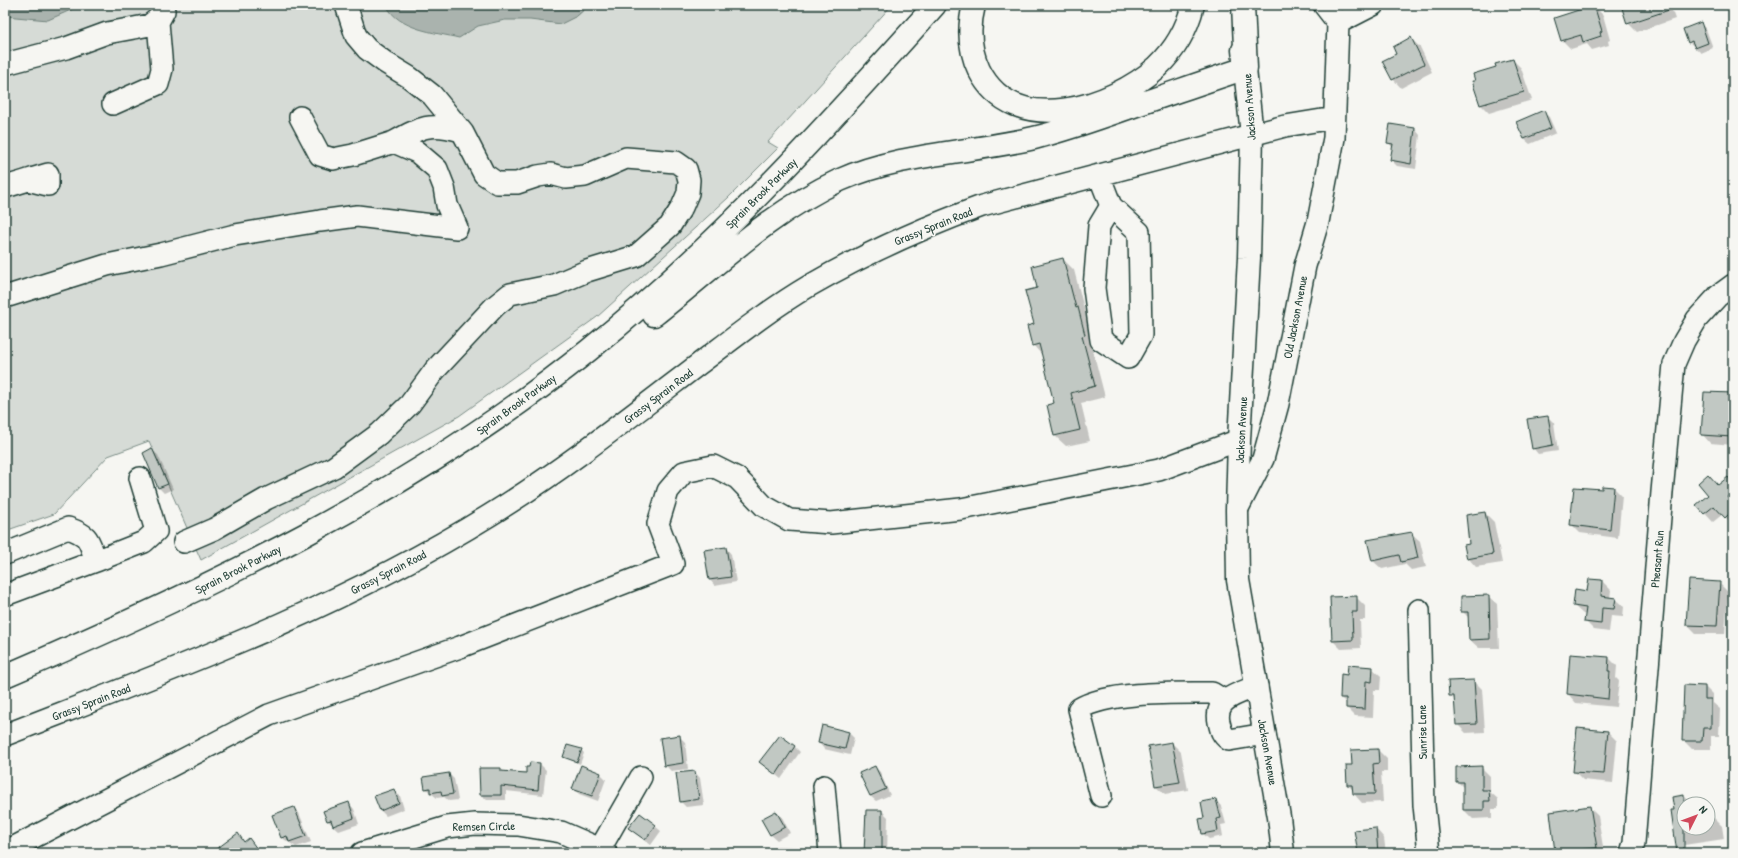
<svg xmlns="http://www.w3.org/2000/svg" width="1738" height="858" viewBox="0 0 1738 858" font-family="'Patrick Hand',sans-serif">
<rect width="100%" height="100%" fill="#f6f6f2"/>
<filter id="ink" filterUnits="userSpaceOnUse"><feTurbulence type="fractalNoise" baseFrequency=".025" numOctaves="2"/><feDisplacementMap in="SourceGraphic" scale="8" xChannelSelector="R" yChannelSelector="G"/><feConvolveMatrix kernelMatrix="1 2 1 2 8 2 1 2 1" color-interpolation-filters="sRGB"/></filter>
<g filter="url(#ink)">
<path fill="#d6dbd6" stroke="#7a8c85" d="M5,5H418L577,16L589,5H892L768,142L778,148L728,198L597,317L459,416L201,560L149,441L108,456L54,514L5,531Z"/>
<path fill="#aab3ae" stroke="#72847d" d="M5,5H122L118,8L73,9L48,20L5,16Z
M386,5H589L577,16L561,24L530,20H505L478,26L459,38C434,32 399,30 386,5Z"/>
<path fill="#0003" d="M1622,5H1670L1675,19L1637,32L1628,23Z
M1594,6L1603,15L1610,40L1608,41L1609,45L1592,50L1587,44L1571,49L1562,40Z
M1701,24L1706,29L1713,48L1701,53L1689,42Z
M1411,39L1420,47L1432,72L1401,88L1393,79L1398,54Z
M1513,60L1521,68L1532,100L1489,113L1481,105L1473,82Z
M1543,112L1549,117L1556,133L1530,144L1524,139Z
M1415,129L1420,135L1416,169L1397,166L1391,160L1393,148L1388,142Z
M1063,259L1074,270L1086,316L1089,319L1095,346L1092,347L1105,397L1081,403L1090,441L1066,446L1055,436V404L1042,355L1033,345L1038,289Z
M1705,393L1733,394V445L1710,443L1702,434Z
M1548,417L1554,423L1558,451L1538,454L1533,448Z
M152,450L158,455L173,489L164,493L159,488Z
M1733,484V525L1723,514L1713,522L1697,505L1718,486Z
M1614,488L1622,496L1618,538L1580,533L1572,525L1603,490Z
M1485,513L1494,522L1502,563L1476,567L1468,558L1470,545Z
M1411,533L1420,541L1426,567L1411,570L1405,564L1382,569L1373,561Z
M726,548L731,554L736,582L715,586L710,580L705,551Z
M1590,580L1602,581L1611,590L1610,598L1615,599L1624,607L1623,617L1611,616L1609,632L1594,630L1586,622V615L1583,614L1574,606L1588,592Z
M1719,583L1728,592L1725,634H1696L1687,625Z
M1488,596L1497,604L1499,648H1479L1470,640L1469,618L1462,611Z
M1356,597L1365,606V620H1360L1361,648L1341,649L1333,641Z
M1609,658L1617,666L1616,678L1619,681L1616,707L1576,703L1568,694Z
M1372,668L1381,676L1380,690H1374L1373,717L1355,716L1347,708V704L1341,698L1348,676Z
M1474,681L1482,689L1485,732L1466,733L1457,724L1456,701L1450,695Z
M1705,687L1713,695V703L1720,709L1719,736H1711V749H1692L1683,740Z
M1578,729L1608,732L1617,741L1613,783L1583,780L1574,771Z
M848,732L854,738L850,755L824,749L819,743Z
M679,736L685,742L688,769L671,771L665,765Z
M1172,743L1181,752L1188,790L1165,794L1156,786Z
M794,746L800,752L781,779L760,762Z
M581,750L584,753L580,764L564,757Z
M1378,750L1387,759V772H1381L1383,802L1362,803L1354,794L1353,790L1348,785Z
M531,763L540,764L546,770L543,795L506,791V800H487L481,795L501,769L504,772L526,775Z
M875,767L880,772L890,795L876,801L870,796Z
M1481,767L1490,776V792L1498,799V809H1492V818L1473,819L1464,810V788L1457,781Z
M695,772L700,778L704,805L686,807L681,802Z
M600,773L606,779L598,801L579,794L573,788Z
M449,774L454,779L458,800L449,801L444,797L437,798L426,789Z
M394,791L400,796L404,809L386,816L381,811L376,797Z
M1684,796L1693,804H1684V828H1708V816V818H1714L1722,826L1724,839L1684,845L1676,837L1673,797Z
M1215,800L1221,806L1226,824L1221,825L1223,836L1209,839L1203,834L1206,819Z
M349,803L354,809L359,824L339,831L328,821L325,812Z
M1589,807L1598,816L1604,853H1557L1556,852Z
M294,808L299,813L311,842L296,847L282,838L273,816Z
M882,811L888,817L887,853H865Z
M776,812L782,817L790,833L777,840L771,835L763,819Z
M640,814L661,831L651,845L635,833Z
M1376,829L1384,838L1386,853H1358Z
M776,846L798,847L803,853H776Z
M672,847L677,853H665Z
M1490,852L1492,853H1476Z"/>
<path fill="#c1c8c3" stroke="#1f3d34" d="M1594,5L1602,31L1600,32L1601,36L1583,42L1581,35L1561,41L1554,18Z
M1621,5H1677L1678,7L1627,24Z
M1701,22L1708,43L1695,48L1692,41L1688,43L1683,29Z
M1411,37L1424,64L1392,80L1382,61L1396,54L1393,47Z
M1513,59L1524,92L1480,105L1472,81H1475L1473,74L1496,67L1495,64Z
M1544,110L1551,128L1524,139L1516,122Z
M1390,124L1415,128L1411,164L1390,160L1393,144L1387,143Z
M1063,258L1076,308L1078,307L1085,335L1082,336L1095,386L1071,393L1080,430L1054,436L1047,405L1054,403L1039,344L1032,346L1027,326L1034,324L1025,291L1037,288L1032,266Z
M1704,392L1733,393L1732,437L1701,435Z
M1548,416L1553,445L1532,449L1527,419Z
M152,448L168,484L158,488L143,453Z
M1708,474L1718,485L1728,477L1733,483V492L1727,497L1733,503V510L1725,518L1714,506L1704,514L1696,505L1708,495L1698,483Z
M1602,486L1614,487L1610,530L1570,525L1574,487L1602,489Z
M1485,512L1493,554L1467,559L1464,545L1469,544L1466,515Z
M1412,532L1418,558L1401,562L1399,555L1372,561L1367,540Z
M726,547L731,577L709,580L704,550Z
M1589,579L1602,580L1601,596L1616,598L1614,609L1602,608L1601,624L1584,622L1586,608L1573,606L1575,589L1587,591Z
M1689,580L1720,582L1717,626L1686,625Z
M1489,595L1490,639L1469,640L1468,612H1461V596Z
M1357,596V612H1352L1353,640L1332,641L1330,597Z
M1570,654L1609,657L1608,671H1610L1608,699L1567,694Z
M1348,665L1373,667L1372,682L1366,681L1365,709L1346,708V698H1340L1341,674L1347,675Z
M1474,680L1477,724L1456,725L1454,696H1449L1448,681Z
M1684,685L1705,686V699H1711V728H1703L1702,741H1682Z
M822,725L849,732L845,749L818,743Z
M1577,728L1608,731L1604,774L1573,772Z
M680,735L683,763L664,766L660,738Z
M780,735L795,746L776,775L759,762Z
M1172,742L1180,782L1155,786L1148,746Z
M567,745L582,749L577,762L563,757Z
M1378,749L1379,763L1373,764L1375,794H1353L1352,785H1347L1346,765H1352L1351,750Z
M530,762L540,763L538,790L501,786V795H480L479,768H501V771L526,773V767H529Z
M581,765L601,773L592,796L572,789Z
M875,766L886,789L870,796L859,773Z
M1482,766V790H1489L1490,801H1484V810H1463V782H1456V767Z
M695,771L699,799L680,802L676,773Z
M449,773L453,794L442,796L441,791L430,793V788L425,789L423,777Z
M394,789L399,803L380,811L374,796Z
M1684,795V853H1677L1671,810H1674L1672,797Z
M1216,799L1221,818L1216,819L1218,831L1202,834L1199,819L1204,818L1201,802Z
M349,802L354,818L333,826L331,820L327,821L323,811Z
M1590,806L1597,848L1555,852L1550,812Z
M294,807L306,836L289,842L287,836L281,838L272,815Z
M866,810H882V853H864Z
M776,811L785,827L770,835L761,819Z
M640,813L656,825L645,840L628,828Z
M1376,828L1378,853H1358L1354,830Z
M238,833L244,842L249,838L260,853H211Z"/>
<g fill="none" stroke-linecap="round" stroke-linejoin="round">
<g stroke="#1f3d34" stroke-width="24">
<path id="minor" d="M1324,5L1338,23
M5,64L66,48L107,33L150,25L161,16
M113,104L158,84L162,69L158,22L164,11
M300,117L320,155L333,159L353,155L394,142
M1099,175L1111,206L1139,232L1141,335L1128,358L1101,340L1094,288L1099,226L1111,206
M5,187C20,183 34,178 48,174V185L28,180
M5,297L107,265L161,254L235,235L320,221L357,216L457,228L447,205L444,187L437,169L417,152L394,142C421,127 430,122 461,131
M1237,510L1263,459L1278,404L1305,266L1318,222L1334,138L1338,23L1373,5
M184,542L214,529L266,499L334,467L379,434L410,404L435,370L495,306L510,294L554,285L587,271L636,256L670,226L682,207L688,193L689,180L686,169L676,162L626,158L585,176L566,178L551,174L538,176L517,183H497L484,174L463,133L432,95L409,77L386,63L367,49L356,36L346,5
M5,554L68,528C91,536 88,540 96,561L5,595
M96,561L144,542L156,531L140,478
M1419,610L1424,805L1429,853
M1257,686C1238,694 1214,698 1219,722C1221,731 1222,735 1229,740L1265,734
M5,735C171,670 337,610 490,515C563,470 631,416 699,364C735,337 770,309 809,286C864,254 922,228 982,206L1285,126L1334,118
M824,786L830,853
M1101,796L1079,709C1108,691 1177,693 1212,693L1225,701
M600,849L641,777
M5,852L269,715L460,647L673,564L658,524L668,491L684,472L713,466L737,478L764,506L789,520L831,523L961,509L1159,470L1239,440
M362,853L447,827L475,824L518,825L561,832L600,849L606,853
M1631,853L1634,843L1662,492L1674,364L1684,341L1697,319L1718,296L1733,285"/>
</g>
<g stroke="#1f3d34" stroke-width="25">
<path id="major" d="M1243,50L1252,135L1249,258L1239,440L1237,510L1238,580L1279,817L1283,853"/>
</g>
<g stroke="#1f3d34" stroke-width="25">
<path id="highway" d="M974,5C968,28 969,49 979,70C1014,140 1112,107 1157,67C1175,50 1187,29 1193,5
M654,315C714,268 770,212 840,180C900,153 970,153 1034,138C1066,130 1097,119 1128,108C1167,95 1206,81 1246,68L1243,5
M5,676C210,588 414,491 589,350C717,247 826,127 935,5"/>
</g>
<use href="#minor" stroke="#f6f6f2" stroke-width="21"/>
<use href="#major" stroke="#f6f6f2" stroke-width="22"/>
<use href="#highway" stroke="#f6f6f2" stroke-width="22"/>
</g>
</g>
<g text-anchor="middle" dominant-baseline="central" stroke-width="3.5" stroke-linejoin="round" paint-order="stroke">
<g font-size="12" fill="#1f3d34" stroke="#f6f6f2">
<text transform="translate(1249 107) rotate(-94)">Jackson Avenue</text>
<text transform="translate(761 193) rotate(-45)">Sprain Brook Parkway</text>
<text transform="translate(933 226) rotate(-22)">Grassy Sprain Road</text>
<text transform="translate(1295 317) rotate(-79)">Old Jackson Avenue</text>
<text transform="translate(658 396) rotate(-37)">Grassy Sprain Road</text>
<text transform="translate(516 404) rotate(-36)">Sprain Brook Parkway</text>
<text transform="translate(1241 430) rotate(-87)">Jackson Avenue</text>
<text transform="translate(1657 559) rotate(-85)">Pheasant Run</text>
<text transform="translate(238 569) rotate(-27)">Sprain Brook Parkway</text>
<text transform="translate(388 572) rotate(-27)">Grassy Sprain Road</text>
<text transform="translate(91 702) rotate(-21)">Grassy Sprain Road</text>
<text transform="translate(1422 732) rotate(-91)">Sunrise Lane</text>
<text transform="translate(1268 752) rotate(80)">Jackson Avenue</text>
<text transform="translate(484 826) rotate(-1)">Remsen Circle</text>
</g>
</g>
<rect width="1738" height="858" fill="none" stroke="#f6f6f2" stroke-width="20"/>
<rect x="10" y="10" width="1718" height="838" fill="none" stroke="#1f3d34" stroke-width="1.5" filter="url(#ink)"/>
<g transform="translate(1696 816) rotate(48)"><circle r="19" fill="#f6f6f2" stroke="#a0aca6"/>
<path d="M0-3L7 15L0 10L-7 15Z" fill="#d1495b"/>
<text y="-6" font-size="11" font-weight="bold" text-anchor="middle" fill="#1f3d34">N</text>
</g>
</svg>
